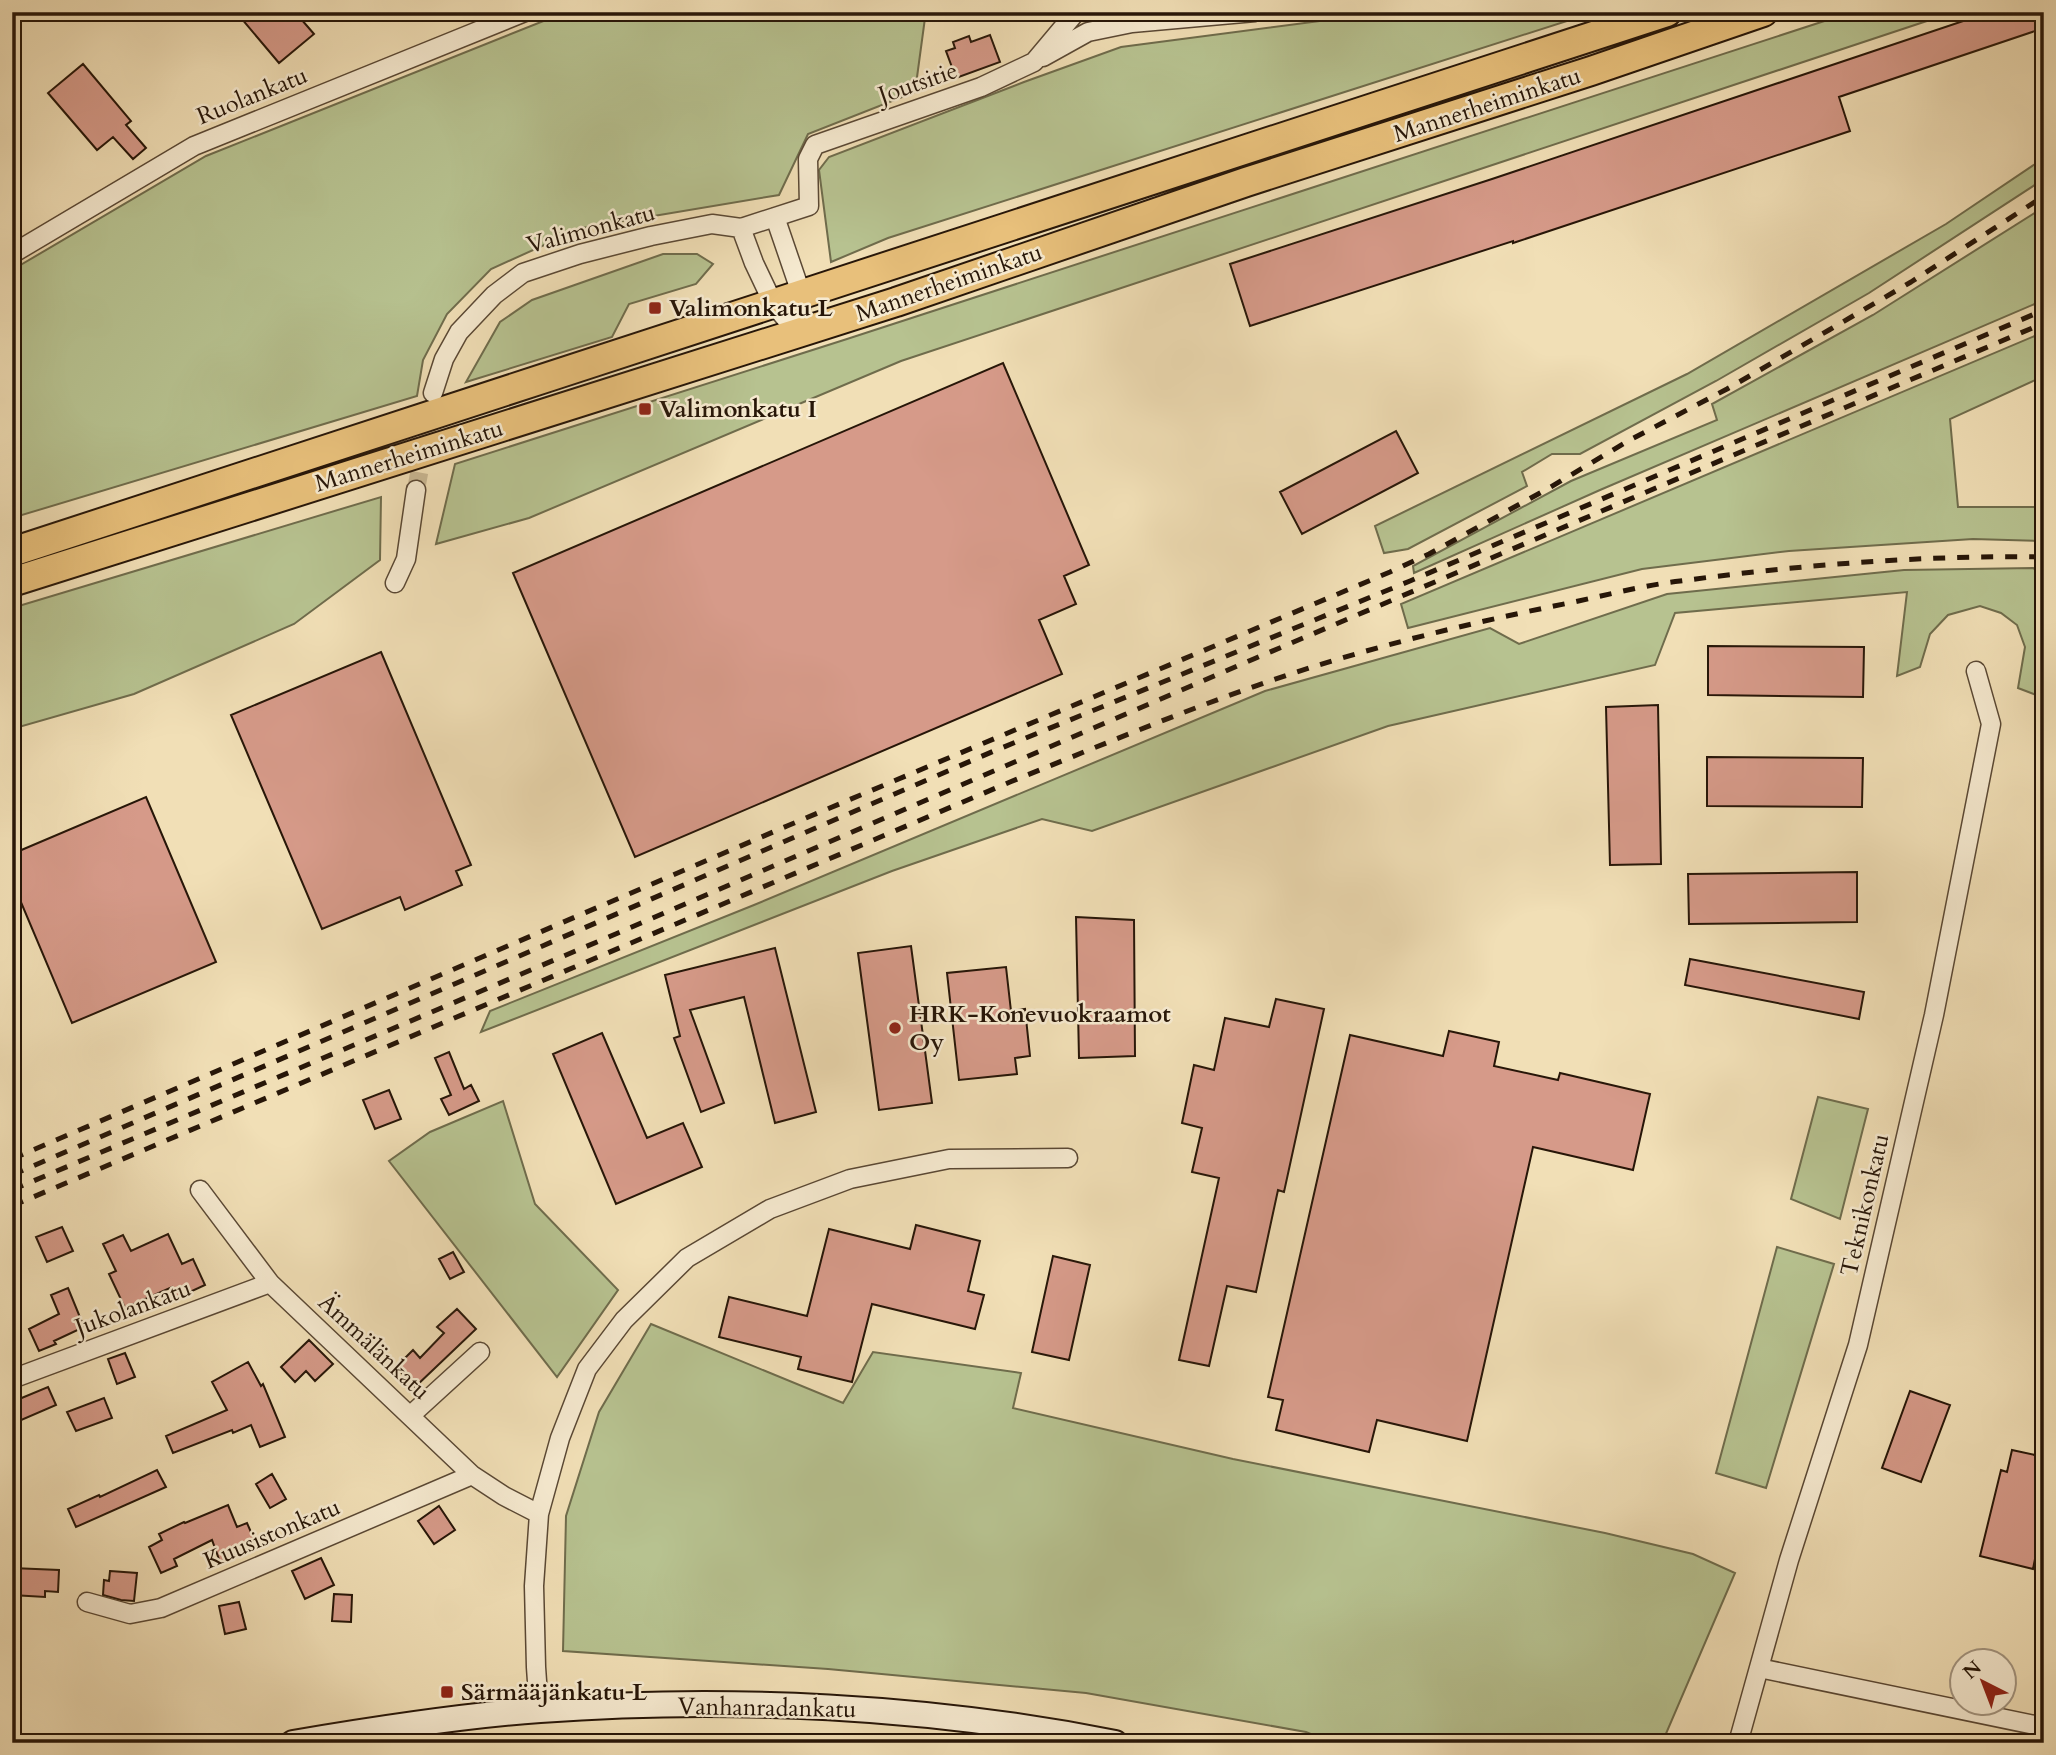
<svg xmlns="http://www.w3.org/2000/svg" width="2056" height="1755" viewBox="0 0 2056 1755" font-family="Cardo,serif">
<rect width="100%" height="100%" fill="#f1dfb6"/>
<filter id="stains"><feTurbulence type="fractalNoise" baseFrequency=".00286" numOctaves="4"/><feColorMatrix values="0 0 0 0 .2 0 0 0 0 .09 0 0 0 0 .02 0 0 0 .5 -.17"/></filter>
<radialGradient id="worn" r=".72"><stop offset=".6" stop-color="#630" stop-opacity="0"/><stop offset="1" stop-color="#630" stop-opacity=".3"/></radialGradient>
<path fill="#b7c290" stroke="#6f6c4c" stroke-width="2" d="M566,12H936L925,18L915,92L808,134L779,195L582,228L491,269L447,314L423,360L417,396L12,518V270L206,156Z
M1389,12H1595L888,238L831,262L819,170L829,157L1024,82L1121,47Z
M1852,12H1954L901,361L529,518L436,544L455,464L847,339Z
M2044,158V179L1869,293L1716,381L1580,454H1552L1522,472L1527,486L1408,549L1384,553L1375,526L1687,374L1946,224Z
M2044,207V300L1600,490L1414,573L1413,566L1571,481L1717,420L1712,404L1873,315Z
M663,254H697L713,264L696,284L629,304L612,337L466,382L500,322L532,300Z
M2044,332V376L1950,419L1958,507H2044V541L1973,539L1789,551L1642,569L1408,628L1401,604Z
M381,497L380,560L294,624L134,694L12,729V608Z
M2033,568L2044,574V698L2018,688L2025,647L2017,625L2001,613L1980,606L1948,615L1930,634L1920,667L1897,676L1907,592L1675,613L1655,665L1388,726L1092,831L1042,819L892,871L481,1032L490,1011L754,905L1265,691L1490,628L1519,644L1667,594L1904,570Z
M1818,1097L1868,1109L1840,1219L1791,1199Z
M503,1101L535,1204L618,1290L557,1377L389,1161L430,1132Z
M1777,1247L1834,1264L1766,1488L1716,1473Z
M651,1324L843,1403L873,1352L1021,1373L1013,1408L1233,1459L1605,1533L1693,1554L1735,1573L1662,1743H1332L1306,1732L1086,1693L828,1669L563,1651L566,1516L599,1412Z"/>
<path fill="#d69a89" stroke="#271608" stroke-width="2" d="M236,12H295L314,34L279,63Z
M1990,12H2044V28L1839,97L1850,131L1513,243V241L1250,326L1230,264L1492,179Z
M990,35L1000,62L956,78L946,51L955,48L953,42L969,36L971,42Z
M83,64L131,121L126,125L146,148L133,159L113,137L97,150L48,93Z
M1003,363L1089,565L1064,576L1076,604L1039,620L1062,674L635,857L513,573Z
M1396,431L1418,473L1302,534L1280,492Z
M1708,646L1864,647L1863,697L1708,695Z
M381,652L471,865L456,871L462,885L405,910L400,897L322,929L231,715Z
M1658,705L1661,864L1610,865L1606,707Z
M1707,757L1863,758L1862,807L1707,806Z
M146,797L216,962L72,1023L12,881V854Z
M1857,872V922L1689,924L1688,874Z
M1076,917L1134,920L1135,1056L1079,1058Z
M911,946L932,1103L879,1110L858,953Z
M775,948L816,1112L775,1123L744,997L690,1010L724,1103L701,1112L674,1038L680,1036L665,975Z
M1690,959L1864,992L1859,1019L1685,985Z
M1006,967L1011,1011L1025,1009L1030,1056L1015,1058L1017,1074L959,1080L947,973Z
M1276,999L1324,1009L1284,1192L1278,1190L1256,1292L1227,1286L1209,1366L1179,1360L1219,1178L1192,1172L1202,1128L1182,1123L1194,1065L1214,1070L1225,1018L1269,1027Z
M1449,1031L1499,1042L1494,1066L1558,1080L1560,1073L1650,1094L1633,1170L1533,1147L1467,1441L1377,1420L1369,1452L1276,1430L1283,1400L1268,1397L1350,1035L1443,1056Z
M602,1033L647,1138L683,1123L702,1167L616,1204L553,1054Z
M449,1052L464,1089L471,1085L479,1101L449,1115L441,1099L451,1095L435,1058Z
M389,1090L401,1119L375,1129L363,1100Z
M916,1225L980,1241L968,1291L984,1295L975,1329L872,1304L852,1382L798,1369L801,1357L719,1337L729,1297L807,1316L829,1229L910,1249Z
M62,1227L73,1251L47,1262L36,1237Z
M168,1234L182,1264L193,1259L205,1285L177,1298L172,1287L125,1308L109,1274L116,1271L103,1244L123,1235L131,1251Z
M453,1252L464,1272L450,1279L439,1259Z
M1053,1256L1090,1265L1069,1360L1032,1352Z
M68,1288L84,1327L54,1341L56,1344L39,1351L29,1329L59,1314L51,1295Z
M457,1309L476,1329L415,1387L396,1367L413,1350L420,1358L444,1333L437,1327Z
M309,1340L333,1364L315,1381L306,1371L295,1382L281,1367Z
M125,1353L135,1377L117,1384L108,1359Z
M248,1362L261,1386L263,1384L285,1437L260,1447L251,1425L233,1433L232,1430L173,1453L166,1436L227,1410L212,1382Z
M48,1387L56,1405L12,1424V1402Z
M1910,1391L1950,1405L1921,1482L1882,1468Z
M104,1398L112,1418L76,1431L67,1412Z
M2012,1450L2044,1457V1561L2035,1559L2033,1569L1980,1556L2001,1470L2007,1472Z
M157,1470L166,1487L76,1527L68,1509L99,1495L100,1497Z
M272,1474L286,1499L270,1508L256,1484Z
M228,1505L237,1527L247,1523L254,1539L244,1543L247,1551L220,1562L212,1540L174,1559L177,1566L161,1573L149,1547L162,1540L159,1534L184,1522L185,1523Z
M439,1506L455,1530L434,1544L418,1521Z
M321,1558L334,1585L305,1599L292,1571Z
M12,1568L59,1570L58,1592L45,1591V1597L12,1595Z
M110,1571L137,1573L134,1601L121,1600L103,1595L104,1580L109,1581Z
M334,1594L352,1595L351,1622L332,1621Z
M239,1602L246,1629L225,1634L219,1606Z"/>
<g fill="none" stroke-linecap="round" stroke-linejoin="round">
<path stroke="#c9b793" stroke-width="18" stroke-dasharray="18 9" stroke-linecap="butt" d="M416,490L431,407"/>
<g stroke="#5a4834" stroke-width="21">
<path id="street" d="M1043,57L1088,32L1132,23L1255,12
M775,217L802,296L798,333
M741,228L754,263L774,305L798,333
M12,254L194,146L525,12
M433,393L444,359L459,332L494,295L523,273L580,254L651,236L712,224L741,228L809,206L808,159L815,145L981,87L1034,62L1076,12
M395,583L406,559L416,490
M200,1190L270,1283L472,1475L504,1496L539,1514
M12,1379L270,1283
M411,1415L480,1352
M87,1602L130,1614L161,1608L472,1475
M1759,1668L2044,1727
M539,1710L536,1667L534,1586L539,1514L560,1438L587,1369L624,1320L687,1258L770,1209L850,1179L949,1159L1068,1158
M1738,1743L1789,1560L1858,1345L1934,1015L1991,724L1976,671"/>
</g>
<g stroke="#271608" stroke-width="28">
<path id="secondary" d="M293,1743C375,1729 458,1716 540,1710C728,1696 930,1706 1115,1743"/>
</g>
<g stroke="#271608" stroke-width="32">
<path id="primary" d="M12,552C563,370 1116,196 1667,12
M12,582L896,302L1246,182L1591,71L1763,12"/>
</g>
<use href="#street" stroke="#f6ead0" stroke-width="18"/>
<use href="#secondary" stroke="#f6ead0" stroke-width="24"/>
<use href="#primary" stroke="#e8c07b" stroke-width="28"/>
<path stroke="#271608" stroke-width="5" stroke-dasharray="12 12" stroke-linecap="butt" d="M12,1159L787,826L1390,572L1429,554L1549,488L1628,441L1727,389L1829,330L1911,282L2044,196
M12,1175L994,751L1410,581L2044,310
M12,1190L618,933L1256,658L2044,323
M12,1206L1010,782C1094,748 1178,713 1264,683C1359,650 1457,626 1554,606C1596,598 1638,586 1680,581C1800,565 1923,555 2044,557"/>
</g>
<g fill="#8f2418" stroke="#f6ead0" stroke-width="2.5">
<rect x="648" y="301" width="14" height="14" rx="3.5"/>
<rect x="638" y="402" width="14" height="14" rx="3.5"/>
<circle cx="895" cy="1028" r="7"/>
<rect x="440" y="1685" width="14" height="14" rx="3.5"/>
</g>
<g text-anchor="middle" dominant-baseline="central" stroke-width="5" stroke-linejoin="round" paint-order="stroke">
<g font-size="24" fill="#271608" stroke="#f6ead0">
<text transform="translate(918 83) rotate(-19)">Joutsitie</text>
<text transform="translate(252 96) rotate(-22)">Ruolankatu</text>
<text transform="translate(1487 105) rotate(-18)">Mannerheiminkatu</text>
<text transform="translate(591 229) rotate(-15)">Valimonkatu</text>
<text transform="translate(949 283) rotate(-19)">Mannerheiminkatu</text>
<text transform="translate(409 456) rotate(-17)">Mannerheiminkatu</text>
<text transform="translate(1865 1205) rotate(-77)">Teknikonkatu</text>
<text transform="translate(133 1308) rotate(-20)">Jukolankatu</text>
<text transform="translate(374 1347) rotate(43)">Ämmälänkatu</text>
<text transform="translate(272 1534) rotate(-23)">Kuusistonkatu</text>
<text transform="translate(767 1708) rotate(1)">Vanhanradankatu</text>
</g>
<g font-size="24" font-weight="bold" fill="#271608" stroke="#f6ead0" text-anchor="start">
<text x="669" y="308">Valimonkatu L</text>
<text x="659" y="409">Valimonkatu I</text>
<text x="909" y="1014">HRK-Konevuokraamot<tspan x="909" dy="28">Oy</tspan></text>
<text x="461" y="1692">Särmääjänkatu L</text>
</g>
</g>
<rect width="2056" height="1755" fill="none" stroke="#f1dfb6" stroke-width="42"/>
<rect x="14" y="14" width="2028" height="1727" fill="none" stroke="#271608" stroke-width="3.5"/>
<rect x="21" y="21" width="2014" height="1713" fill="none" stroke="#271608" stroke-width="2"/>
<g transform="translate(1983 1682) rotate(318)"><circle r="33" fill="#f6ead0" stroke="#a39580" stroke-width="2"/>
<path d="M0-5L12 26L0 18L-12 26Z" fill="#8f2418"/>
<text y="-10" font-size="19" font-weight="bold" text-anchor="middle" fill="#271608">N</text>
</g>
<rect width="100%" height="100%" filter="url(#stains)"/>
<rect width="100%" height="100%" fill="url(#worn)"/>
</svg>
